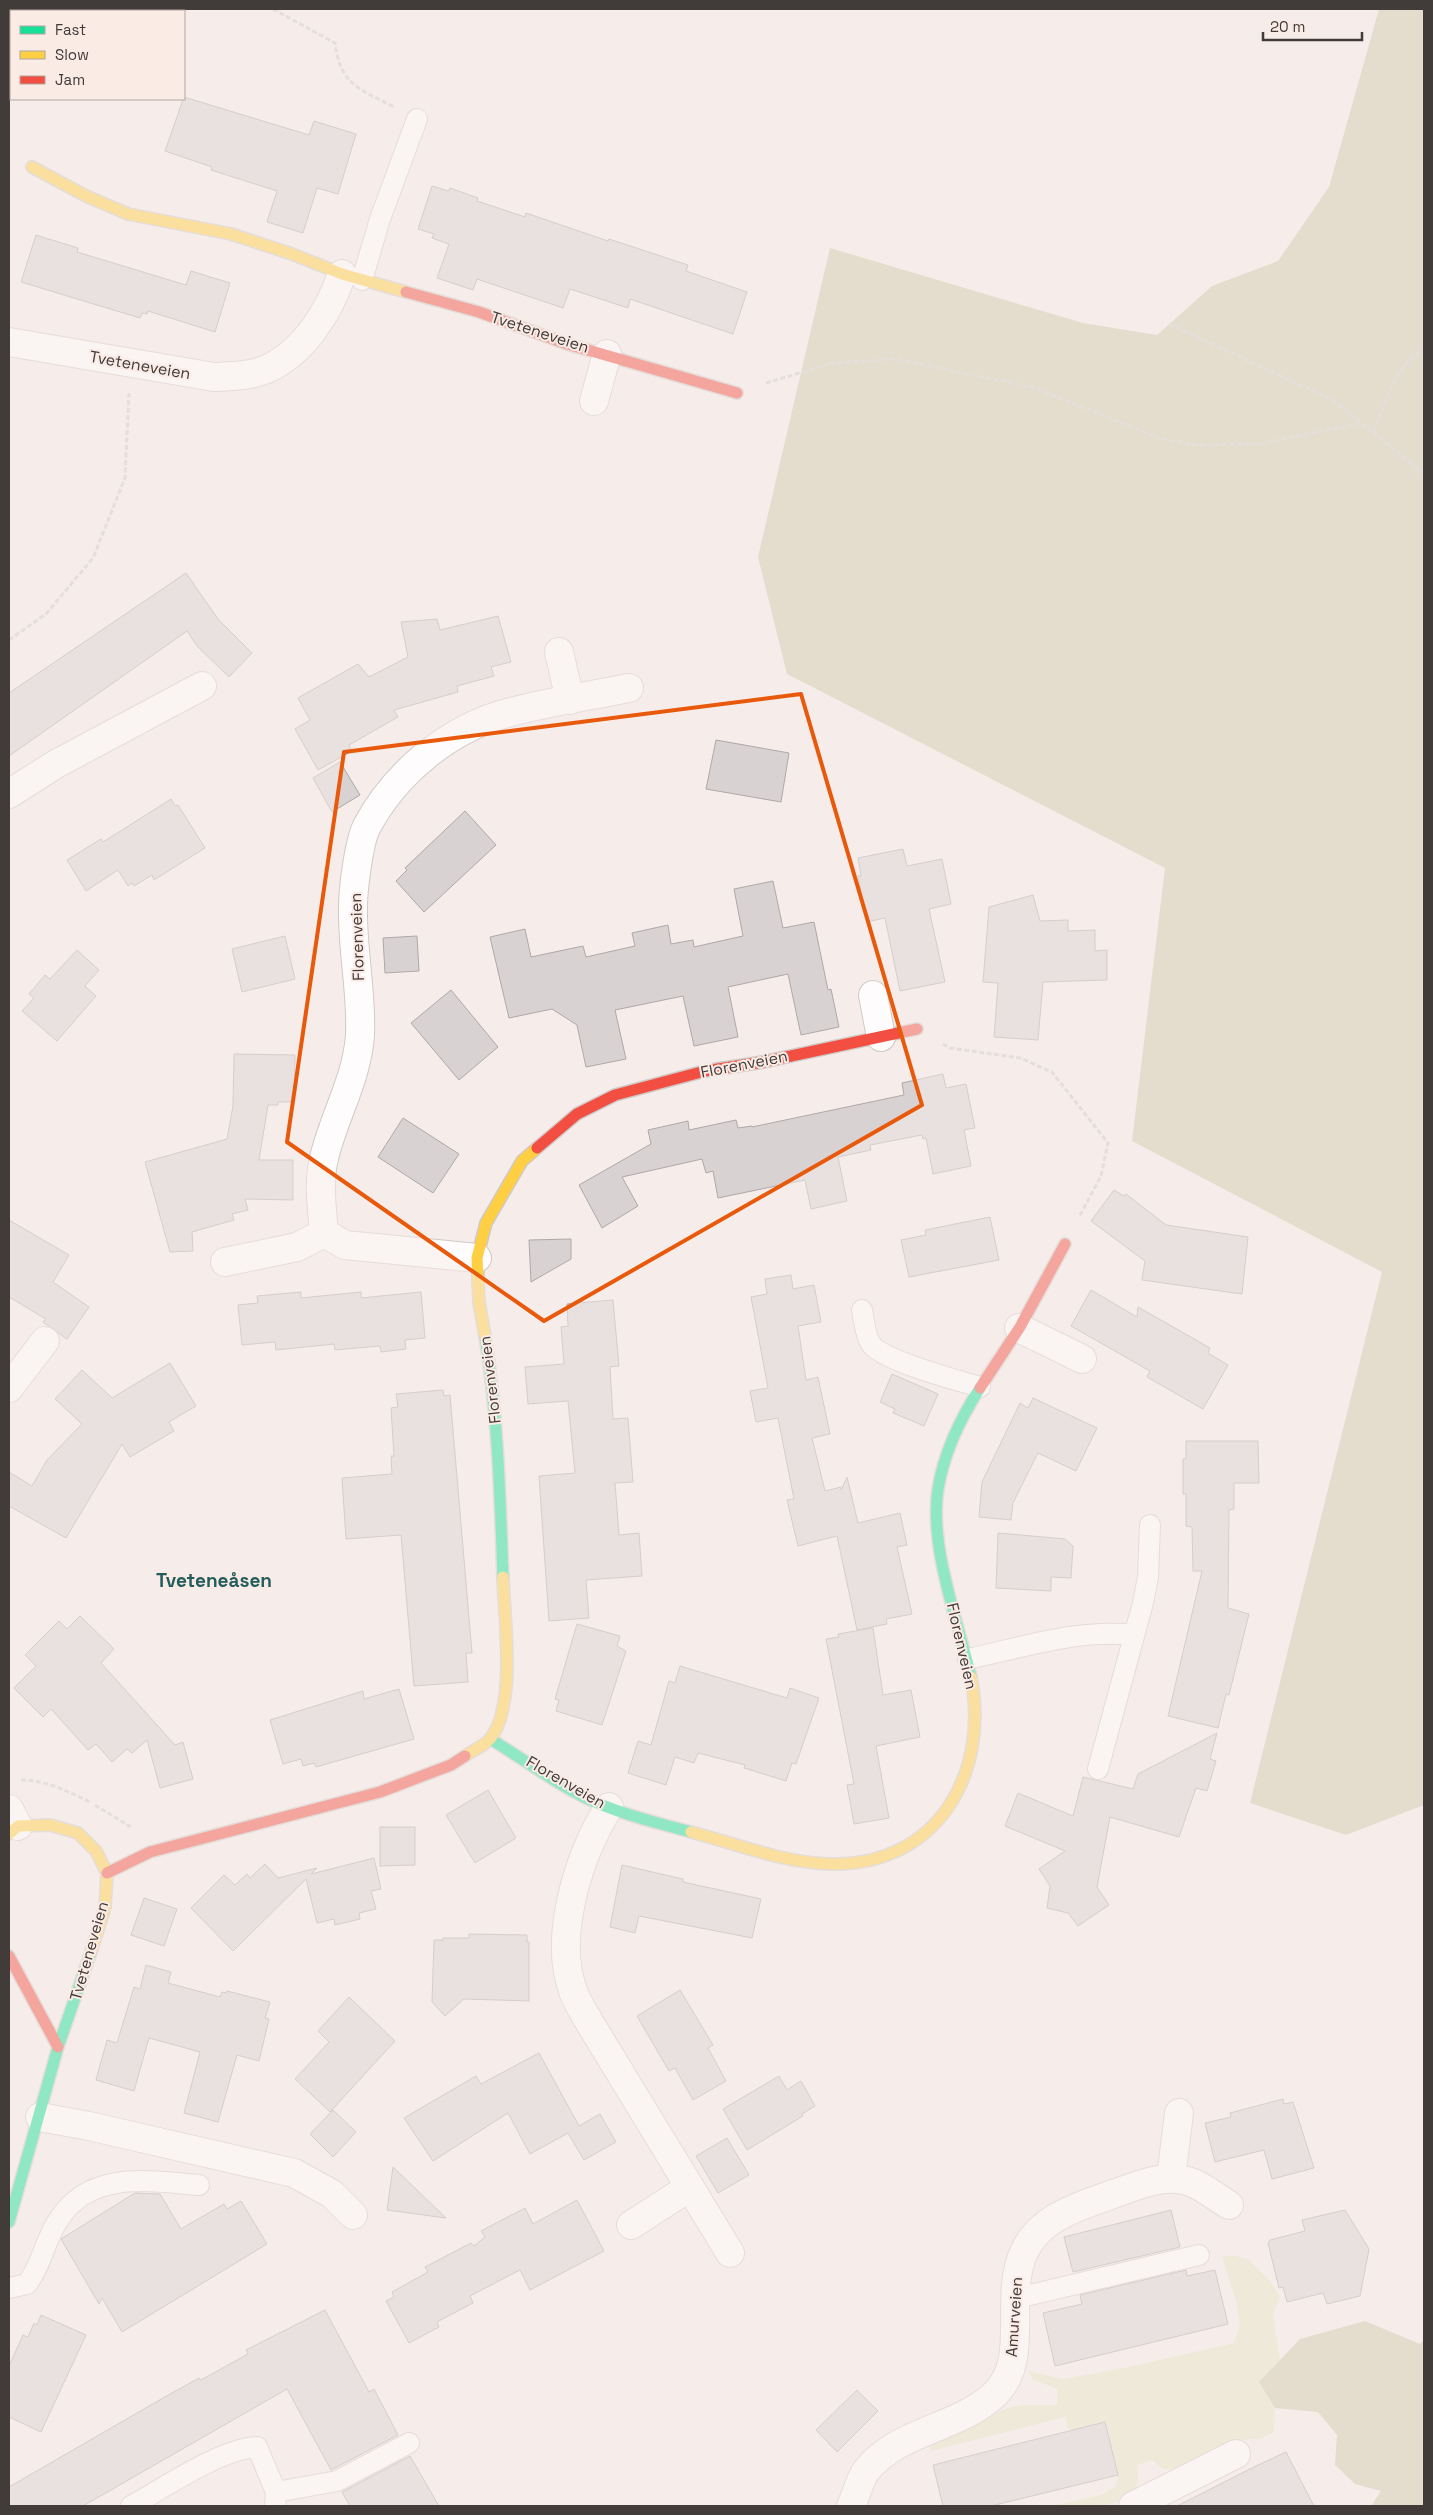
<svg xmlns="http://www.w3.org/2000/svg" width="1433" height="2515" viewBox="0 0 1433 2515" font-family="'Space Grotesk',sans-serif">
<rect width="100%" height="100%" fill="#f6edea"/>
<path fill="#e7e5c7" d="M1232,2255L1248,2259L1270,2281L1280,2296L1273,2314L1280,2360L1260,2382L1275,2408L1274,2432L1260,2439L1239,2440L1176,2469H1163L1152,2460L1137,2465C1137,2470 1139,2477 1138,2481C1128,2514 1077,2506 1052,2506L1101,2495L1116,2486L1118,2475L1105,2422L1069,2431L1065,2417L931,2451L929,2447L932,2444L1007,2408L1023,2405H1057L1058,2389L1033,2380L1028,2371L1063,2379L1129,2367L1234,2343L1240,2324L1235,2298L1222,2257Z"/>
<path fill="#cecbab" d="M1379,9H1424V1805L1346,1835L1250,1803L1382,1272L1132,1141L1165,868L787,674L758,557L830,248L1083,323L1157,335L1212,286L1278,261L1329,187Z
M1365,2321L1420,2344L1424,2340V2506H1371L1381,2491L1355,2484L1335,2465L1337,2435L1318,2412L1275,2408L1259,2382L1300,2339Z"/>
<path fill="#d8d2d2" stroke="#aea8a9" d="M184,97L309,135L314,121L356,134L338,194L317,188L303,233L267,222L277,191L211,170L212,167L165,151Z
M432,186L449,191L450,188L478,198L477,201L525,217L526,213L608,241L609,239L688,265L686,271L747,292L733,334L630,299L628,308L570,289L563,308L477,279L473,290L437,278L449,244L432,238L434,234L418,229Z
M36,235L78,248L77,252L186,285L191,271L230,283L215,332L148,311L147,314L142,313L140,318L21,282Z
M186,573L218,619L252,653L229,677L197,646L187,631L9,756V693Z
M498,616L511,662L491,667L494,676L457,686L458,692L394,710L398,717L349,745L352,751L318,770L295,729L310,720L298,698L358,664L369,677L408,657L401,622L437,619L440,630Z
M716,740L789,753L781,802L706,789Z
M340,762L360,795L332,812L313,778Z
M171,799L175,806L178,805L205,848L154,880L152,875L134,886L132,883L128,886L118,870L86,891L67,860L101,839L103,842Z
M465,811L496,845L424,912L396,881L407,870L405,868Z
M903,849L907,866L942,859L951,904L929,909L945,982L900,991L885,918L867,922L858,876H861L858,858Z
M773,881L783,928L814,922L828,990L831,989L839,1027L801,1035L788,974L728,987L738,1037L694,1046L683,996L615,1010L626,1059L586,1067L577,1025L552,1009L509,1018L490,937L525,929L531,957L583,946L586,957L635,946L632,933L668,925L671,944L693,940L694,947L743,936L734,889Z
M1033,895L1040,921L1068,920V931L1095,930V951L1107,950V980L1043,982L1038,1040L994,1037L998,983L983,982L989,907Z
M285,936L295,979L242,992L232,949Z
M417,936L419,971L385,973L383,938Z
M77,950L99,970L85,986L96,996L57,1041L22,1011L34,998L29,994L45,975L50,979Z
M451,990L498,1047L459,1080L411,1023Z
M234,1054L295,1055L294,1102H278V1105H268L259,1160H293V1200L245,1199L248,1210L232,1214L234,1220L192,1232L193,1251L170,1252L145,1162L227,1139L233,1106Z
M943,1074L946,1088L966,1084L975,1128L964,1130L971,1166L933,1174L926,1138L923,1139L922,1135L870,1145L871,1150L838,1157L847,1201L811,1209L805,1180L718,1198L713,1171L706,1173L702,1159L622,1177L638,1206L602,1228L579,1185L651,1144L648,1130L688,1121L689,1130L736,1120L738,1128L752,1126V1127L904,1095L902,1083Z
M403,1118L459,1154L433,1193L378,1157Z
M1114,1190L1124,1196L1126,1194L1166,1225L1248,1237L1242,1294L1142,1280L1145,1261L1091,1221Z
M990,1217L999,1260L909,1277L901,1240L926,1235L925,1230Z
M9,1220L69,1255L53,1282L89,1307L67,1339L43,1322L46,1319L9,1297Z
M571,1239V1259L531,1282L529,1240Z
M791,1275L793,1289L814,1285L821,1322L798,1326L806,1380L818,1377L830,1434L812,1438L825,1491L841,1487V1490L847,1477L858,1523L900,1513L907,1545L897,1547L912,1614L886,1619L887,1624L857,1630L837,1536L798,1546L787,1500L794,1499L778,1418L756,1422L750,1391L768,1388L751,1297L767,1294L765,1279Z
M1091,1290L1137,1317L1138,1307L1210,1348L1208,1353L1228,1365L1203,1409L1147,1377L1150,1371L1071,1326Z
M301,1292V1298L361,1292V1298L421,1292L425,1338L405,1340L406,1349L381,1352L380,1346L335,1350L334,1344L276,1350L275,1342L242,1345L238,1305L258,1303L257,1296Z
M613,1300L619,1366L610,1367L613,1419L628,1418L633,1482L615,1483L619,1535L639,1533L642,1576L586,1580L589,1618L549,1621L539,1476L575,1473L568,1401L528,1404L525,1367L564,1364L561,1327L568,1326L567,1304Z
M170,1363L196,1406L169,1422L174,1431L130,1457L122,1444L66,1538L9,1506V1472L32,1486L47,1460L82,1424L55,1399L82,1370L112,1398Z
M892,1374L938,1394L924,1426L893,1413L895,1409L880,1402Z
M443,1390L444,1396L450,1395L472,1653H466L468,1682L414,1686L401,1535L346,1539L342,1478L392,1474L391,1456H394L391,1408L398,1407L396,1394Z
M1033,1398L1097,1428L1076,1471L1038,1453L1013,1503L1011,1520L979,1517L982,1482L1020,1403L1028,1408Z
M1186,1441H1258L1259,1483H1234V1509L1229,1510L1228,1608L1249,1614L1229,1695L1226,1694L1218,1728L1168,1716L1202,1571H1193L1192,1527L1186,1526V1494H1183V1459H1186Z
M998,1533L1065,1539L1073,1546L1071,1578L1051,1577V1591L996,1588Z
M80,1616L114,1649L101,1663L175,1745L183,1742L193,1779L160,1788L147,1740L132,1753L127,1749L112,1762L96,1744L88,1750L51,1709L43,1717L14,1688L36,1666L25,1655L59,1621L67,1629Z
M577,1624L620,1636L617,1646L626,1651L602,1725L556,1711L559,1700L555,1699Z
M873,1628L883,1695L911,1690L920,1737L876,1746L889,1818L854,1824L847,1785L854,1784L826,1639L839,1637L838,1634Z
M680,1666L787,1698L790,1688L819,1698L796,1764L792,1763L786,1781L744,1768L745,1765L698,1753L694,1763L675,1757L666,1785L628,1773L638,1741L651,1745L669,1681L675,1683Z
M399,1689L414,1739L316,1767L314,1763L303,1766L301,1759L283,1764L270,1720L363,1691L364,1699Z
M1217,1733L1210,1759L1216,1761L1207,1791L1196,1788L1179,1837L1110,1817L1097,1887L1109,1905L1078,1926L1068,1913L1047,1908L1050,1886L1039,1869L1065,1851L1005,1826L1018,1793L1073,1816L1083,1777L1133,1789L1138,1774Z
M488,1790L516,1838L475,1863L446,1815Z
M380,1827H415V1865L380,1866Z
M374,1858L381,1889L371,1891L376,1909L359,1913L360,1919L335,1925L334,1919L317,1923L306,1879L233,1951L191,1908L224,1875L235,1885L247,1874L250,1878L265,1864L278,1878L317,1868L311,1874Z
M622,1865L683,1879V1882L761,1899L752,1938L639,1916L635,1933L610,1927Z
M144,1898L177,1909L164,1946L131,1935Z
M469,1934L527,1935V1942H529V2001L464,1999L445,2016L432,2002L434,1940H443V1938H469Z
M146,1965L171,1972L168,1983L220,1997L222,1992L226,1993L227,1991L270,2002L265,2018L269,2019L259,2061L237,2055L218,2122L184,2113L200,2052L149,2038L134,2091L96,2080L107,2040L117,2043L134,1987L140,1989Z
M680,1990L713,2045L708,2048L726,2081L693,2100L675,2068L669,2071L637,2016Z
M349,1997L395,2041L330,2112L295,2079L329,2042L318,2031Z
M539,2053L579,2126L600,2114L616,2142L584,2160L568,2133L530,2154L508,2113L433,2161L404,2118L476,2076L481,2084Z
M779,2076L787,2090L801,2081L815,2106L802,2114L803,2116L747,2150L723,2109Z
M1283,2099L1284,2104L1293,2102L1314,2168L1272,2179L1264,2150L1215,2162L1205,2123L1231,2117L1230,2113Z
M333,2110L356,2132L333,2157L310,2134Z
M727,2138L749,2175L718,2193L696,2156Z
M393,2167L446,2218L387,2210Z
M135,2193L160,2194L181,2229L224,2204L227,2209L241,2201L267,2244L122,2332L102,2298L99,2304L61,2239Z
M577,2200L604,2251L530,2290L520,2270L470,2296L473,2303L437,2322L439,2327L409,2343L386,2301L394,2297L392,2292L428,2272L425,2267L471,2243L474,2246L485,2237L481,2231L525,2208L533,2224Z
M1171,2210L1180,2247L1073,2272L1064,2237Z
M1345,2210L1369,2249L1360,2296L1327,2304L1323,2293L1287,2302L1283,2287L1279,2288L1268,2243L1270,2240L1305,2231L1302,2220Z
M1186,2270L1187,2276L1215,2270L1228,2324L1055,2366L1043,2313L1082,2304L1080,2295Z
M325,2310L369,2392L374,2389L398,2435L331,2470L287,2389L83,2506H9V2487L163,2398L199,2378L201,2380L248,2354L246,2350Z
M41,2315L86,2335L41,2432L9,2417V2366L23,2335L28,2337L34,2323L37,2325Z
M857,2390L878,2411L837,2452L816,2430Z
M1105,2422L1118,2475L991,2506H943L933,2465Z
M1286,2452L1314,2506H1177L1254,2467Z
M410,2456L439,2506H350L342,2492Z"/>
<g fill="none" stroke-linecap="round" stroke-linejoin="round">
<g stroke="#d0cac7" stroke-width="22">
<path id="lane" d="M362,280L380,219L417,119
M862,1310C864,1320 865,1335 871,1344C883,1361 957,1380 980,1387
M968,1659C1024,1647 1077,1629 1134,1635
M1098,1769L1143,1603L1148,1577L1150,1525
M9,2288L27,2284C42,2265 45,2239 59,2219C91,2170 150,2181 199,2185
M1013,2299L1199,2255
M276,2492L337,2481L409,2443
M131,2506C164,2488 220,2449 257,2447L276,2492L275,2506"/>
</g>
<g stroke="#d0cac7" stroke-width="30">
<path id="street" d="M9,342L214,377C232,376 251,376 267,369C304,352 329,312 342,274
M594,401L607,354
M559,652L570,700
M9,794L56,764L202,686
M873,995L881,1037
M324,1233C322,1208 318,1183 324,1158C334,1116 357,1079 360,1035C362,992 352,950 353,907C353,889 359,841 367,826C396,772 449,729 507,713C547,702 589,696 629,688
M324,1233L345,1245L477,1258
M225,1262L297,1247L324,1233
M1019,1328L1082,1359
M9,1388L45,1341
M609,1807C579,1855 553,1935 573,1991C577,2003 585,2014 591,2025L730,2253
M9,1809L18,1826
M40,2117L89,2126L294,2173L332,2194L353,2215
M1171,2178L1179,2113
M631,2225L690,2187
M851,2506C856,2496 859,2481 866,2471C898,2430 958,2429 995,2394C1041,2350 983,2263 1054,2219C1071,2208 1094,2201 1113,2194C1139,2185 1166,2172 1193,2183C1205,2188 1217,2198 1229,2205
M1133,2506L1236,2454"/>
</g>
<g stroke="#d0cac7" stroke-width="14">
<path id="fast" d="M485,1336C498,1416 500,1496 503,1577
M971,1677C958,1622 929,1546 938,1489C944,1452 960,1419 980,1388
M490,1739C521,1757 550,1780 582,1796C616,1813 654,1822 691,1832
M9,2222L58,2047L91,1952"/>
</g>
<g stroke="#d0cac7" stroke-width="14">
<path id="slow" d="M32,167L86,196L128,214L231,234L292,254L342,274L406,292
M485,1336L479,1302L477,1258L486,1223L522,1161L537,1148
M465,1756C472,1751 484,1746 490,1739C517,1706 504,1617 503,1577
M691,1832C737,1844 784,1863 831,1864C937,1866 990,1774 971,1677
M9,1834L18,1826L50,1825L78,1833L96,1851L107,1873L105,1907L91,1952"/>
</g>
<g stroke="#d0cac7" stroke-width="14">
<path id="jam" d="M406,292L479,312L567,344L737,393
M537,1148L577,1114L615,1095L705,1071L763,1062L917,1029
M980,1388L1020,1327L1065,1244
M107,1873L150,1852L380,1792L451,1765L465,1756
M9,1956L58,2047"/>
</g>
<path stroke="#d0cccb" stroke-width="3" stroke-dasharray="5 2.5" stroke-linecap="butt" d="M273,9L335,43C340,85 360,89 394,107
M1169,324L1333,400L1424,474
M766,383L833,363L896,359L1035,388L1159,438L1195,445L1258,444L1362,423
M1374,432C1386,401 1394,367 1424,349
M9,640L46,614L93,558L125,478L129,393
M943,1044L950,1048L1020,1058L1052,1072L1108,1143L1101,1176L1079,1217
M21,1780C46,1780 67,1791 90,1802
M95,1805L131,1827"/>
<use href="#lane" stroke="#fefcfc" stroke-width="20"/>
<use href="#street" stroke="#fefcfc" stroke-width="28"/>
<use href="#fast" stroke="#16e098" stroke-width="11"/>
<use href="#slow" stroke="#ffcf43" stroke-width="11"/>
<use href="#jam" stroke="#f24e42" stroke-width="11"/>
</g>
<path d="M0 0H1433V2515H0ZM801,694L922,1105L544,1321L287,1142L344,752Z" fill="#f6edea" fill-opacity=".55" fill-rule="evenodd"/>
<path fill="none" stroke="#e8590c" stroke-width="4" stroke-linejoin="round" d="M801,694L922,1105L544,1321L287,1142L344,752Z"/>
<g text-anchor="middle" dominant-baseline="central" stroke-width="4" stroke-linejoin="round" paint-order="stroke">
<g font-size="16" fill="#413b39" stroke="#fbebe5">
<text transform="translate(540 332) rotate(18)">Tveteneveien</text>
<text transform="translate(140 365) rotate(10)">Tveteneveien</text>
<text transform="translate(357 937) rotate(-92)">Florenveien</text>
<text transform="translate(744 1064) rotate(-11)">Florenveien</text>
<text transform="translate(490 1380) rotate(-97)">Florenveien</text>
<text transform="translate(962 1646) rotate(77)">Florenveien</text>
<text transform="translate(566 1782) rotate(30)">Florenveien</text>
<text transform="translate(89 1951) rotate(-74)">Tveteneveien</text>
<text transform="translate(1014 2317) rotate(-86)">Amurveien</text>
</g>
<g font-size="19" font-weight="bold" fill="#225d5d" stroke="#fbebe5">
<text x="214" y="1580">Tveteneåsen</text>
</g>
</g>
<rect width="1433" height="2515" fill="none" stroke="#413b39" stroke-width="20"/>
<rect x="10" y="10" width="175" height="90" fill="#fbebe5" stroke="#b1a5a0"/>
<rect x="20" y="26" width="25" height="8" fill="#16e098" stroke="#b1a5a0"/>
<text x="55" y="35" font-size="15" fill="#413b39">Fast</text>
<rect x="20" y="51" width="25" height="8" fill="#ffcf43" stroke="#b1a5a0"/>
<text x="55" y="60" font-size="15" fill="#413b39">Slow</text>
<rect x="20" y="76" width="25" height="8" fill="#f24e42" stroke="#b1a5a0"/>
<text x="55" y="85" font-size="15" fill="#413b39">Jam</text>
<path d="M1263 32v8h99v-8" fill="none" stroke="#413b39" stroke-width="2.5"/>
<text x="1270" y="32" font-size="15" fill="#413b39" stroke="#fbebe5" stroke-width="4" paint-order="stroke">20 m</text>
</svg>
